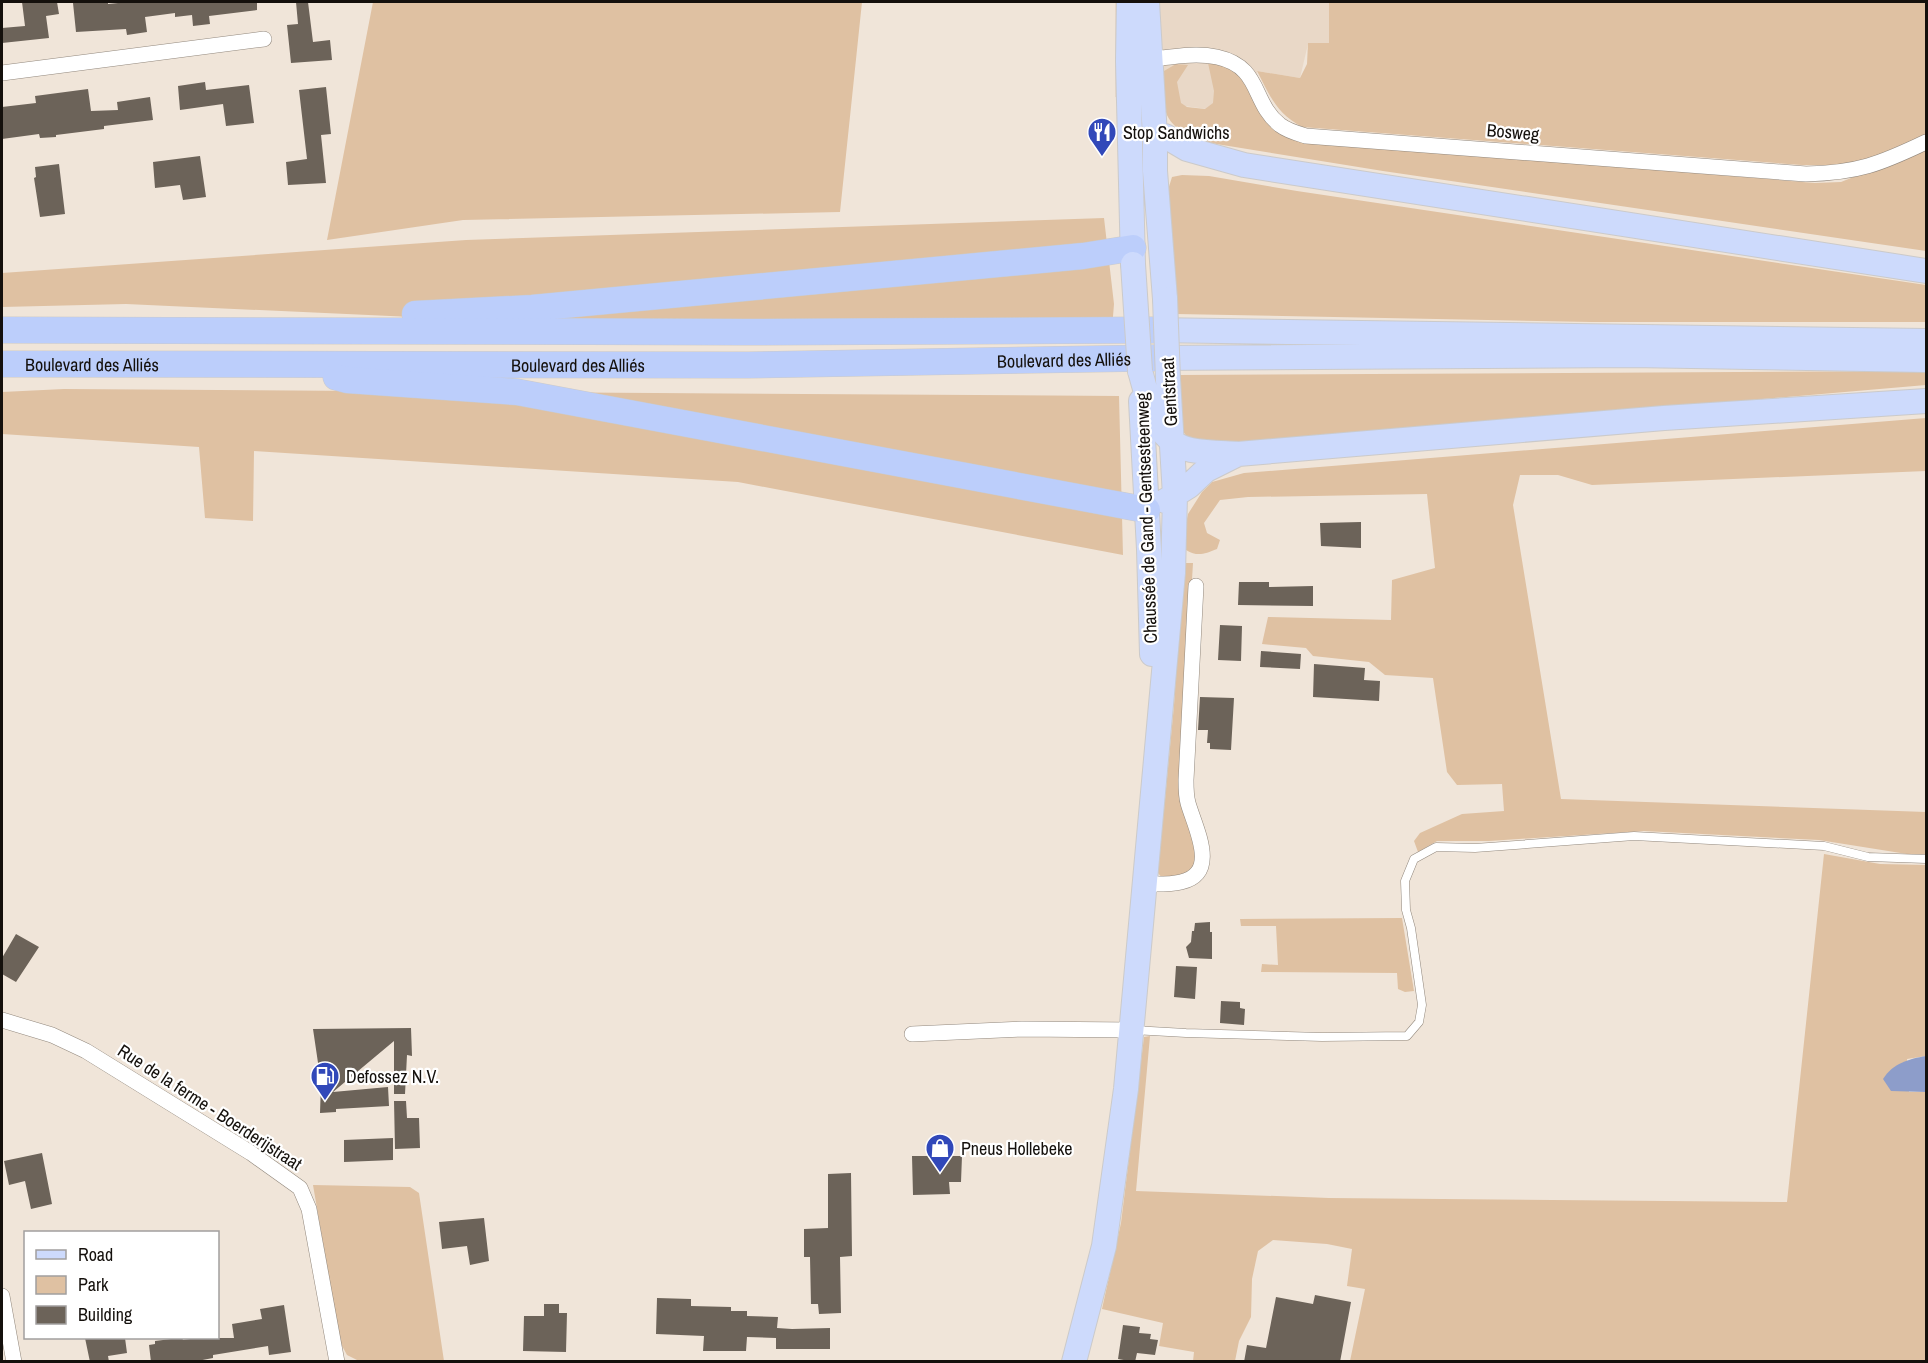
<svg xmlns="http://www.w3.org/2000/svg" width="1928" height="1363" viewBox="0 0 1928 1363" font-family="'Archivo Narrow',sans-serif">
<rect width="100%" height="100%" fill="#f0e5d9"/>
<path fill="#e9d8c7" d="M1115,2H1332L1333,47L1308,44L1300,78L1257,71L1261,116L1115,97Z"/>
<path fill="#dfc1a2" d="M373,2H862L840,212L463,220L327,240Z
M1329,2H1926V135L1873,157L1841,165H1802L1302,127C1276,113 1270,96 1257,71L1300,78L1307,64L1308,43H1329Z
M1208,63C1235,66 1245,78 1256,102C1262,113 1265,125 1277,132C1286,137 1329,141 1342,144L1815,183L1841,182L1926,148V251L1383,171L1204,142C1162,125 1162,113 1164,71L1176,64L1188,65L1177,82L1181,103L1187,107L1205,109L1213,103L1214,91Z
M1182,175L1209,176L1297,191L1926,285V322H1592L1176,314L1168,190L1172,177Z
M1104,218L1114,304L1112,329L744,332L126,304L2,307V273L466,240Z
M1926,371V385L1232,445L1190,442L1181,428L1179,375Z
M64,389L1119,396L1123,555L738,482L254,451L253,521L205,518L199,447L2,434V392Z
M1926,418V471L1592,485L1558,475H1520L1513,505L1561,799L1926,812V854H1907L1819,840L1644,831L1489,841H1437L1418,852L1414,841L1420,833L1462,814L1504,811L1502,784L1457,785L1447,772L1433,678L1385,675L1369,662L1313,656L1306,648L1262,644L1268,617L1391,620L1392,580L1435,568L1427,494L1248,497L1220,500L1204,523L1207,533L1220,540L1217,549C1204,554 1198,557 1186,550L1184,533L1188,514L1202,492L1212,482L1244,473Z
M1183,563H1193L1182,748L1198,851L1192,873L1163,879L1158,873L1174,705Z
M1824,854L1880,864L1926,865V1056L1907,1059L1909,1092H1926V1361H1350L1365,1289L1347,1286L1352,1249L1327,1244L1273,1240L1258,1251L1252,1279L1251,1317L1239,1341L1235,1361H1193L1194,1352L1159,1346L1163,1323L1102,1309L1121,1223L1144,1037L1150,1036L1136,1191L1329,1198L1787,1202Z
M1402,918L1414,991L1405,992L1398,989L1397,973L1261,972L1262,964L1278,965L1276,926H1241L1240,919Z
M313,1185L410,1187L419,1193L444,1361H359L347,1355L340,1342Z"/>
<path fill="#8d9dca" d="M1926,1056V1092L1891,1091L1883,1079C1893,1063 1909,1059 1926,1056Z"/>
<path fill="#6c6359" d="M22,2H57L59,14L46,16L49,38L2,43V28L25,26Z
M82,2H108V4L128,2H257V10L209,16L210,24L193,26L192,15L175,17V13L145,17L147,32L127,35L126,29L76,32L73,3Z
M296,2H308L313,42L330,40L332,60L291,63L287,25L298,24Z
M205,82L206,90L249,85L254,123L226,126L223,104L180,110L178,86Z
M326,87L331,134L321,135L326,183L288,185L286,162L307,159L299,90Z
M88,89L91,111L118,110L117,102L150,97L153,120L104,126V129L56,135V137L40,138L39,134L2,139V107L36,103L35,96Z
M200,156L206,197L183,200L180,185L155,188L153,162Z
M59,164L65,214L40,217L34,178L36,177L35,167Z
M1361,522V548L1321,546L1320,523Z
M1239,582H1269V587L1313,586V606L1238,605Z
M1220,625L1242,626L1241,661L1218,660Z
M1261,651L1301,654L1300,669L1260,667Z
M1314,664L1365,668L1364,680L1380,681L1379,701L1313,697Z
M1200,697L1234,698L1231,750L1210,749V743H1207L1208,730H1198Z
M1210,922V932H1212V959L1189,958L1186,947L1191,942L1192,931H1194L1195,923Z
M16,934L39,947L16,982L2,974V958Z
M1176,966L1197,967L1195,999L1174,997Z
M1221,1001L1240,1002V1008L1245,1009L1244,1025L1220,1023Z
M411,1028L412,1056L407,1055L405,1094H394V1041L333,1092L388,1087L389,1106L336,1109V1112L320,1113L321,1083L313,1029Z
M394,1101H406L407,1118H419L420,1148L395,1149Z
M393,1138V1160L344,1162V1140Z
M42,1153L52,1204L31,1209L25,1181L9,1185L4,1161Z
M912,1156H962L961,1182H949L950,1194L913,1195Z
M851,1173L852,1256L840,1257L841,1313L819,1314L818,1304H811L810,1257H804V1229L828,1228V1174Z
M484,1218L489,1261L470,1265L467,1246L442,1249L439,1222Z
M1315,1295L1351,1302L1340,1362H1244L1247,1345L1266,1348L1276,1297L1313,1304Z
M657,1298L691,1299V1306L731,1307V1311H747V1316L778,1317L777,1328L792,1329L830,1328V1349H776V1338L747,1337L746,1351H703L704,1336L656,1334Z
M544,1304H559V1313H567L566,1352L523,1351L524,1316H544Z
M284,1305L291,1352L269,1355L268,1346L213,1355V1358L192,1362H151L149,1345L155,1344V1341L179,1338H182L183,1340L197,1338H234L232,1324L262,1319L260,1309Z
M1123,1325L1140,1327L1139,1333L1151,1334L1150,1339L1158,1340L1155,1355L1137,1353L1135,1362L1118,1359Z
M85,1338H125L127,1353L108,1356L109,1362H90Z"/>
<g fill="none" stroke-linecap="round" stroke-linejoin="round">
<g stroke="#92887d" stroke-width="9">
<path id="service" d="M1133,1030L1186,1033L1322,1037L1407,1036L1419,1022L1422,1005L1411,928L1406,910L1405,881L1414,859L1436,847L1475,848L1634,836L1824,846L1868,857L1926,859"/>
</g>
<g stroke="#92887d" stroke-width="16">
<path id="minor" d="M1143,60C1167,58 1193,52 1217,57C1262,67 1251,102 1280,125C1288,131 1296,133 1306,136L1806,174C1857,173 1880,164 1926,142
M2,73L264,39
M1144,884C1155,884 1169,885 1181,882C1220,873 1195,828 1188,803C1186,796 1186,788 1186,780L1196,586
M2,1020L52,1035L86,1051L251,1153L300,1188L309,1209L337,1362
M912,1034L1022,1029L1132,1030
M2,1296L14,1362"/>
</g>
<g stroke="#cbcaca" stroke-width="26">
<path id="primary" d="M1129,2L1128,61L1133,264
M1147,2L1155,136V171L1165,299
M1155,136H1165L1187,149L1244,165L1926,271
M1152,330L1926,341
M1153,358L1632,355L1926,360
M1140,371C1149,401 1155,443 1191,450C1206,453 1223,453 1238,454L1664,418L1926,401
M1141,401L1149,549L1152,654
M1165,501L1189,486L1206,470L1236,455
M1074,1362L1104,1246L1126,1089L1173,573L1175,496L1168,379"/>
</g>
<g stroke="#cbcaca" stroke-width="27">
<g id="trunk">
<path d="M415,314L532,308L1083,256L1133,248"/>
<path d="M2,330L744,332L1152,330"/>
<path id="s1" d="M2,364L748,365L1153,358"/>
<path d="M336,377L347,380L517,392L1147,510"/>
</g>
</g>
<use href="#service" stroke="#fff" stroke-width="8"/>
<use href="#minor" stroke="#fff" stroke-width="15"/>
<use href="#primary" stroke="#cddafc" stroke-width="24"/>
<use href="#trunk" stroke="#bccefb" stroke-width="26"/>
<g stroke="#cbcaca" stroke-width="26" stroke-linecap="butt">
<path id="primary-bridge" d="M1133,264L1140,371
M1165,299L1168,379"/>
</g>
<use href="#primary-bridge" stroke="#cddafc" stroke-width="24"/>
</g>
<defs>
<g id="restaurant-pin" transform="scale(1.5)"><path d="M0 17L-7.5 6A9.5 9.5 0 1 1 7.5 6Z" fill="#3148b9" stroke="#fff"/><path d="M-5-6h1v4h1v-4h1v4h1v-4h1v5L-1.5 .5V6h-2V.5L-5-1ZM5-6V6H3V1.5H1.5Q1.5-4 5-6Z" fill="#fff"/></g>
<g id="fuel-pin" transform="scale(1.5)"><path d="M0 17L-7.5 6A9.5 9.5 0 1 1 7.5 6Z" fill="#3148b9" stroke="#fff"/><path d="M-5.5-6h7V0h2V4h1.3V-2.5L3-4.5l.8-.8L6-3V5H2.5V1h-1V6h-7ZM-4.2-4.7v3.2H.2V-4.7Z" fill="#fff"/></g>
<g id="shop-pin" transform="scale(1.5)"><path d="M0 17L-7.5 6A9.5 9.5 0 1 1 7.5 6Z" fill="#3148b9" stroke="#fff"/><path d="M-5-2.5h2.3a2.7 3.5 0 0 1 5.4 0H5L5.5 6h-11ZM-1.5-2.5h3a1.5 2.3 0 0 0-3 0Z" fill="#fff"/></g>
</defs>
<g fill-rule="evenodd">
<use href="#restaurant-pin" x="1102" y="132"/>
<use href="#fuel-pin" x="325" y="1076"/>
<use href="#shop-pin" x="940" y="1148"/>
</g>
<g text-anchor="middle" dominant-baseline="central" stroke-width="4.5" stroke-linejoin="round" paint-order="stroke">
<g font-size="18" fill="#14100c" stroke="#fff" text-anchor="start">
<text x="1123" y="132">Stop Sandwichs</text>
<text x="346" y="1076">Defossez N.V.</text>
<text x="961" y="1148">Pneus Hollebeke</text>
</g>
<g font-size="18" fill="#14100c" stroke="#fff">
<text transform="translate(1513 132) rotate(5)">Bosweg</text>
<text stroke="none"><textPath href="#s1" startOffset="1062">Boulevard des Alliés</textPath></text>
<text stroke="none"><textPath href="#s1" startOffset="90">Boulevard des Alliés</textPath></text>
<text stroke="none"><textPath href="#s1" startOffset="576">Boulevard des Alliés</textPath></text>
<text transform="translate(1169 392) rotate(-93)">Gentstraat</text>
<text transform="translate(1146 518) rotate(-92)">Chaussée de Gand - Gentsesteenweg</text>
<text transform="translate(210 1107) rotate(33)">Rue de la ferme - Boerderijstraat</text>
</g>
</g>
<rect width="1928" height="1363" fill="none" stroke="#14100c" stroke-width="6"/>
<rect x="24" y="1231" width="195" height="108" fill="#ffffff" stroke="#a19f9e" stroke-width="1.5"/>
<rect x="36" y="1250" width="30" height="9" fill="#cddafc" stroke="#a19f9e" stroke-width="1.5"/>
<text x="78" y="1261" font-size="18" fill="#14100c">Road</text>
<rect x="36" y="1276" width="30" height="18" fill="#dfc1a2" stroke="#a19f9e" stroke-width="1.5"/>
<text x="78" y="1291" font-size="18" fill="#14100c">Park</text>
<rect x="36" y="1306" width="30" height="18" fill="#6c6359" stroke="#a19f9e" stroke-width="1.5"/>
<text x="78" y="1321" font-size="18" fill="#14100c">Building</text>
</svg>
